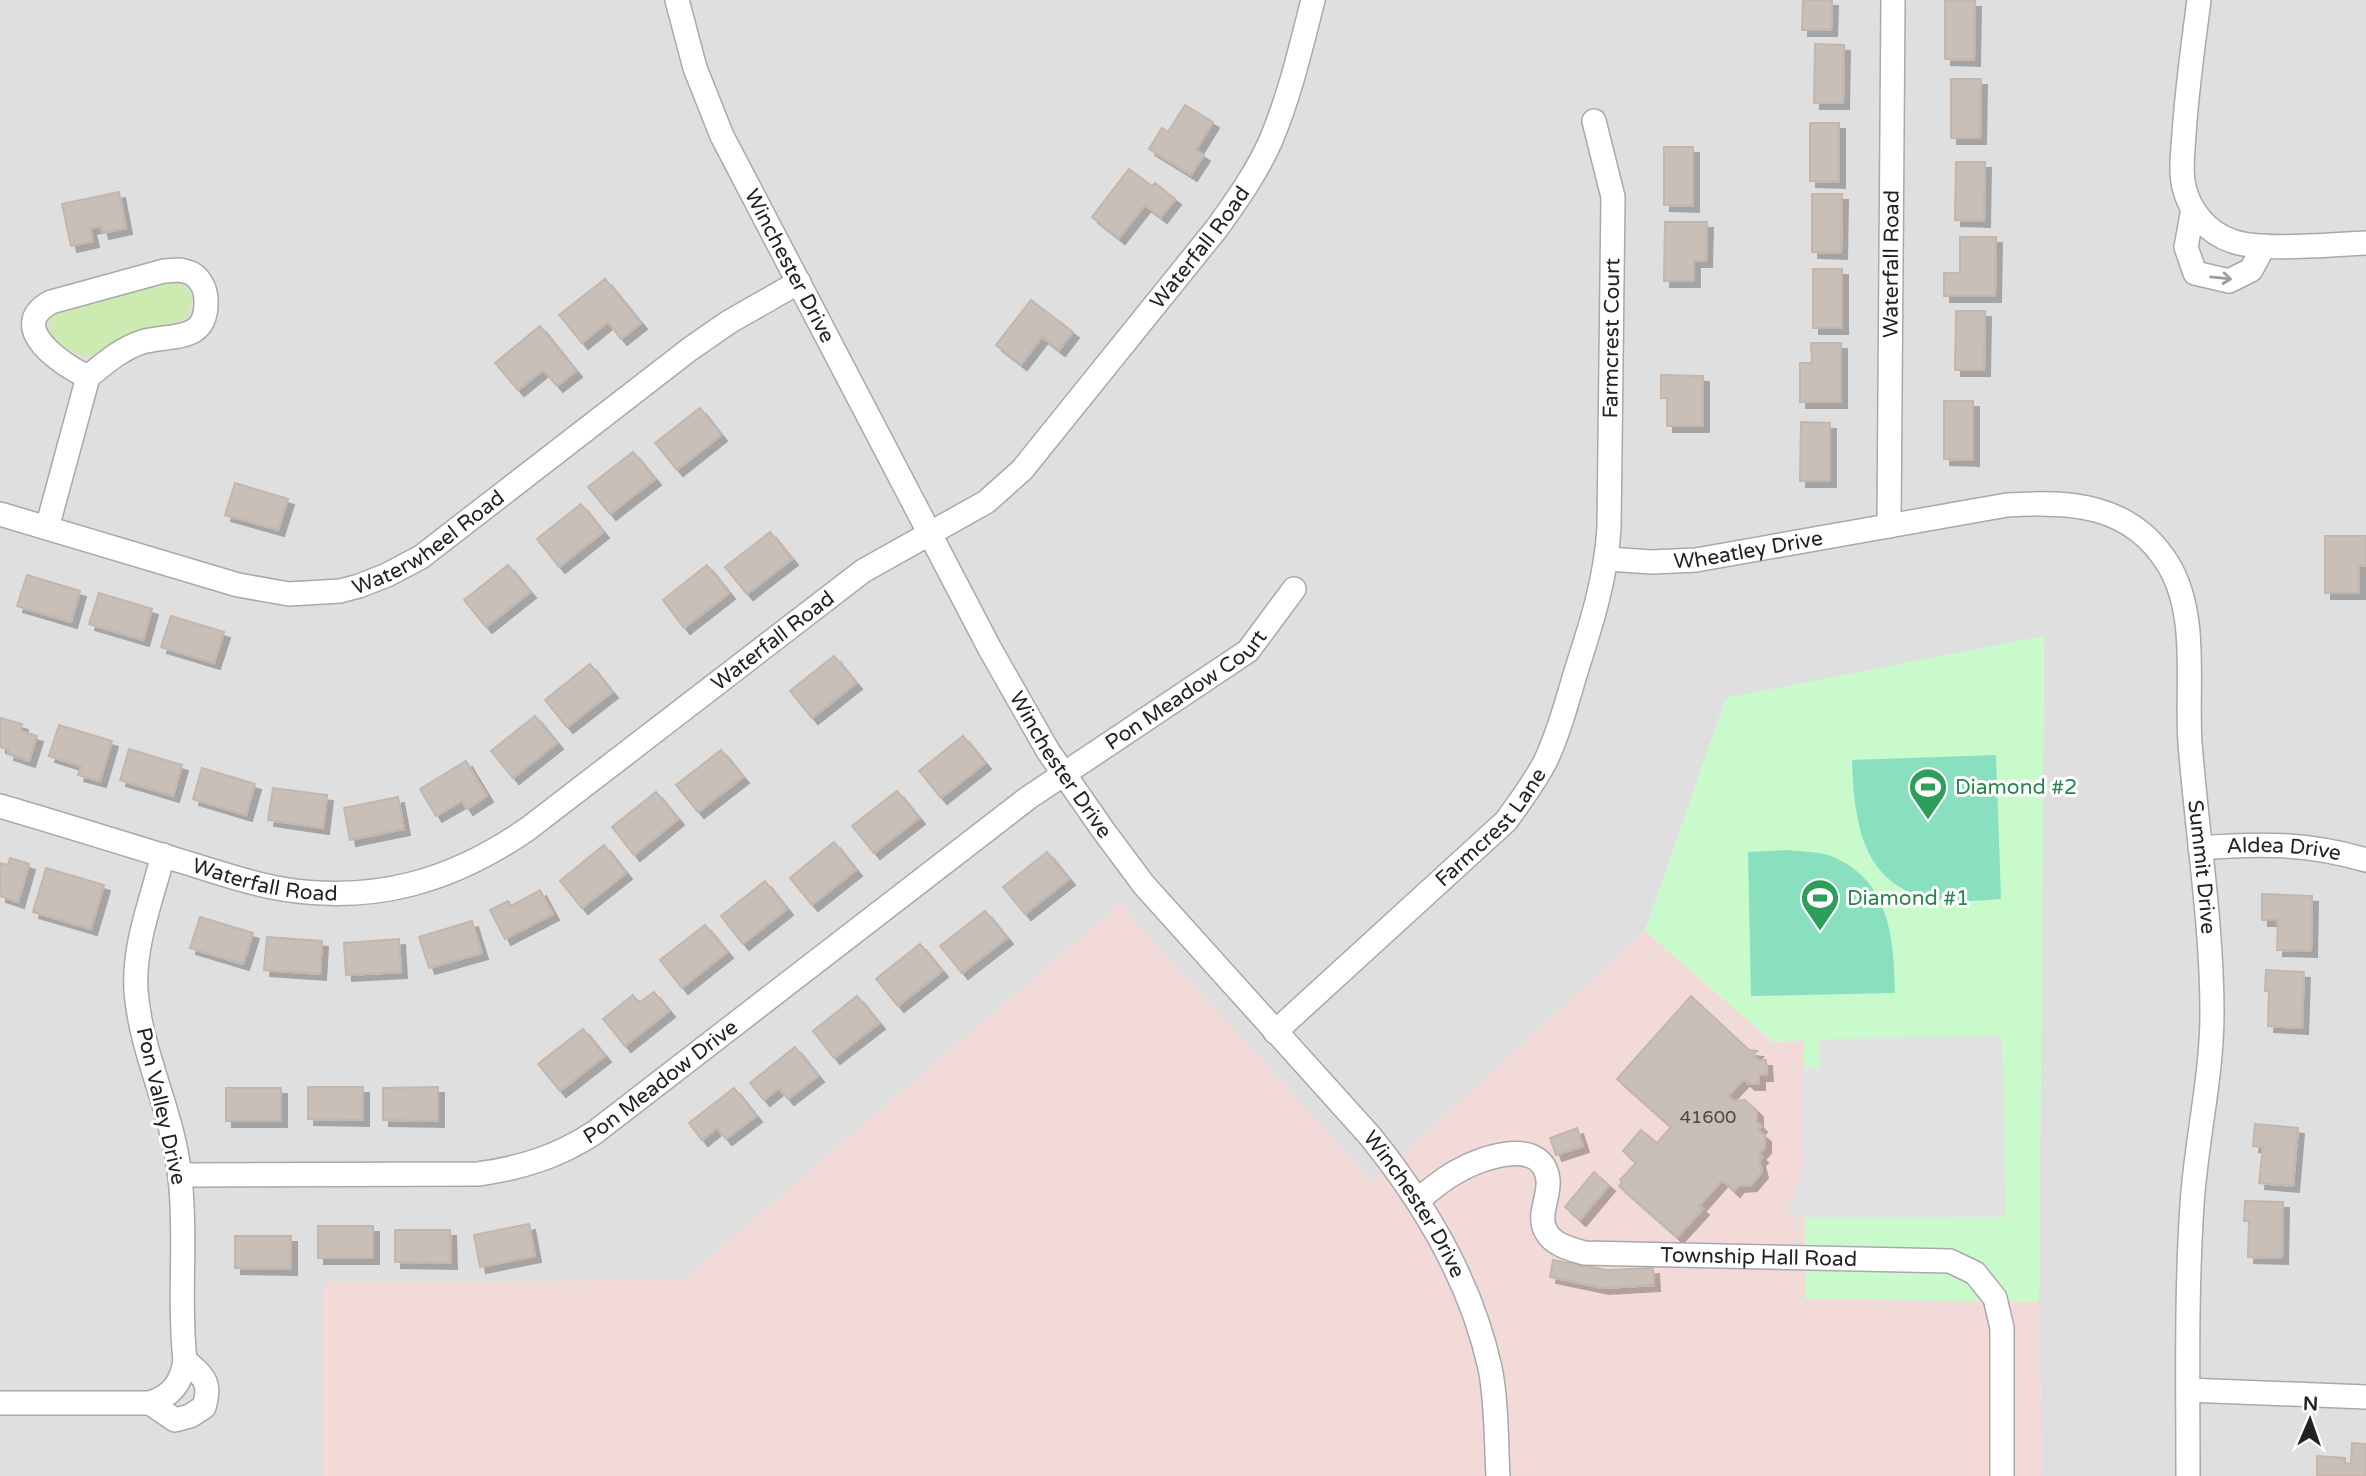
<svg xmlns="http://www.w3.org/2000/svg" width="2366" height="1476" viewBox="0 0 2366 1476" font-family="'Varela Round',sans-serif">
<defs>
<filter id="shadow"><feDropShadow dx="6" dy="6" stdDeviation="0" flood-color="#0004"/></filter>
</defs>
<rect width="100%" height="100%" fill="#f2efe9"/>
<path fill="#e0dfdf" d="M0,0H2366V1476H2042L2039,1302L2044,637L1726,698L1645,931L1373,1182L1120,904L683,1280L324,1282V1476H0Z"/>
<path fill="#f2dad9" d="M1120,904L1373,1182L1645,931L1773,1042L1804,1040L1806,1299L2039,1302L2042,1476H324V1282L683,1280Z"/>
<path fill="#cdebb0" d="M170,281C193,286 196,296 188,317L181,321L126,334L95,354L83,357L53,340L48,333L50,317L58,311Z"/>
<path fill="#c8facc" d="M2044,636L2039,1302L1805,1299L1804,1040L1773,1042L1645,931L1726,698Z"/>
<path fill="#88e0be" d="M1996,755L2001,899C1975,901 1945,904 1920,896C1859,877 1854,814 1852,760Z
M1788,850C1801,852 1818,851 1831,856C1890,880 1894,938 1895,993L1751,996L1748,852Z"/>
<path fill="#e2e2e2" d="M2002,1036L2006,1217L1786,1218L1803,1169L1802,1068H1819V1039Z"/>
<path fill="#c7bfb8" stroke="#c4b6ab" stroke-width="2" filter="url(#shadow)" d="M1803,0H1832L1831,30H1802Z
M1945,1H1975L1974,60L1945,59Z
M1815,44L1844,45L1843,103H1814Z
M1951,79H1981L1980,138H1951Z
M1185,105L1213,122L1196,150L1204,155L1191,175L1149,149L1162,128L1168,132Z
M1810,123H1839V182L1810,181Z
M1664,147H1693V206L1664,205Z
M1956,162H1985L1984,221L1955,220Z
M1129,169L1152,186L1155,183L1175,199L1161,217L1145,205L1119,238L1092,217Z
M119,192L126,228L103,233L101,226L90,228L93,241L71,246L62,204Z
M1812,194H1842L1841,253L1812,252Z
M1665,222H1707L1706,261H1694V281H1664Z
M1960,237H1996L1995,296H1944V273H1960Z
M1813,269H1842V328H1813Z
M605,279L641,323L621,339L608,322L582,343L559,315Z
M1031,300L1073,332L1059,350L1042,337L1021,364L996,345Z
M1956,311H1985L1984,370H1955Z
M540,326L576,371L557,386L543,370L518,390L495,363Z
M1811,343H1841V402H1800V363H1812Z
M1661,375L1703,376V426H1667V398H1661Z
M1944,401H1973V460L1944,459Z
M700,408L721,435L677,470L655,443Z
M1801,422L1830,423V481H1800Z
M633,452L655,479L610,514L588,487Z
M235,483L288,499L278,530L225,515Z
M581,504L603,532L559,567L537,539Z
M770,532L792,559L747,594L725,567Z
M2325,536H2366V566H2359V593H2325Z
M508,565L530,592L486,627L464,600Z
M707,565L729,593L684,628L663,600Z
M27,575L80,591L71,622L17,606Z
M99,593L152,609L143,640L89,624Z
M171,616L224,632L214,663L161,647Z
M834,656L856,683L812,718L790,691Z
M590,664L612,692L567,727L545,700Z
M535,716L557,743L513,778L491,751Z
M0,718L22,724L20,731L37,736L29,761L8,754L9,750L0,747Z
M59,725L112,741L100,781L78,775L81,766L49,756Z
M963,736L985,763L941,798L919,771Z
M129,749L182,765L173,796L120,780Z
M721,750L743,777L698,812L676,785Z
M466,761L487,796L467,809L462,801L436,816L420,789Z
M202,768L255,784L246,815L193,799Z
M273,788L327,795L323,828L268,820Z
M897,791L919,818L874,853L852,826Z
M656,792L678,819L634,855L612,827Z
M398,797L404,829L350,840L344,808Z
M834,842L856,870L812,905L790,878Z
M604,845L626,873L582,908L560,881Z
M1047,852L1069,879L1025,914L1003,887Z
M10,858L29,864L18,902L0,896V863L8,865Z
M46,868L104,885L91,929L33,912Z
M765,881L787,909L743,944L721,916Z
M540,890L553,914L505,939L490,910L508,901L511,906Z
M2262,894L2312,896L2311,951L2277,950L2278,920H2262Z
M985,911L1007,938L962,973L940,946Z
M200,917L253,933L243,964L190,948Z
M472,921L482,953L429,968L419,937Z
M705,925L727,952L682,988L660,960Z
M267,937L322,941L320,974L264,970Z
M399,939L401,972L346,975L344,943Z
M920,944L942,971L898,1006L876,979Z
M2266,970L2304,972L2302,1028L2268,1026L2269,991H2265Z
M654,992L669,1011L625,1046L603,1019L633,995L639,1003Z
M857,996L879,1023L834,1058L813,1031Z
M1691,996L1749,1050L1757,1051L1753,1055L1758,1060H1766L1767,1075H1759V1084H1749L1744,1079L1728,1096L1734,1101L1745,1100L1757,1111V1122L1761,1126L1758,1130L1765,1136V1147L1759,1154L1762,1157L1759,1160L1762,1172L1751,1185L1738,1186L1734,1191L1722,1180L1699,1206L1703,1209L1677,1237L1619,1186L1622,1182L1620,1180L1636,1163L1623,1151L1641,1130L1657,1143L1671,1127L1617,1079Z
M583,1029L605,1056L560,1091L538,1064Z
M795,1047L818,1076L788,1099L779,1088L764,1100L750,1083Z
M308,1087H363V1120L308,1119Z
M438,1087V1121L383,1120V1088Z
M226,1088H281V1121H226Z
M734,1088L756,1116L726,1139L717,1128L702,1140L689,1123Z
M2255,1124L2298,1128L2293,1186L2259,1183L2263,1147L2253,1146Z
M1577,1128L1583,1146L1556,1155L1550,1138Z
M1594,1172L1609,1185L1580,1220L1565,1207Z
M2245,1201L2283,1202L2282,1258L2248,1257L2249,1221H2244Z
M529,1224L535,1256L480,1267L474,1235Z
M318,1226H373V1258H318Z
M395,1230H450L451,1263L395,1262Z
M235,1236H291V1269L235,1268Z
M1553,1260L1607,1270L1653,1268L1654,1285L1603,1288L1550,1277Z
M2352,1443L2366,1444V1476H2317V1456L2345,1458V1463L2351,1464Z"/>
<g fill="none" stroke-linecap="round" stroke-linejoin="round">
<g stroke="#a9a9a9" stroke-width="26">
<g id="minor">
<path id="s1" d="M677,0L695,68L722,136L990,649L1048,751L1103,830L1144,885L1370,1136C1425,1204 1471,1281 1490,1368C1497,1402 1496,1442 1498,1476"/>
<path d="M2199,0C2193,45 2187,89 2184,134C2183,151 2180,170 2184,187C2190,212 2208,233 2232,241C2262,252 2332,244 2366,243"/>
<path d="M2193,209L2186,247L2195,273L2229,281L2251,270L2264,246"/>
<path d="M180,270C188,272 194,273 199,280C209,292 209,320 195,330C181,339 158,337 142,342C121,349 105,363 88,377C64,366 4,327 51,302L164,271Z"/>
<path id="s2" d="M0,514L238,585L289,594L340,591L359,586L387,575L421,557L690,349L729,322L799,282"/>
<path id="s3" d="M1889,526L1893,0"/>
<path d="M47,528L88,377"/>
<path id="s4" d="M1607,559L1652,562L1696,560L2007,505C2071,501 2131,504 2168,564C2199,614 2186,686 2190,743C2197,833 2212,923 2212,1013C2212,1077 2196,1141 2192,1205C2186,1295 2188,1386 2188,1476"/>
<path id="s5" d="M0,806C58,823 116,841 174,859C209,869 245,883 282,889C375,904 453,881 529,828L863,571L986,502L1022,470L1217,228C1237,200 1257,172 1271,140C1290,95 1301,47 1313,0"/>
<path id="s6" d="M2200,848C2260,843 2308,843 2366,860"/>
<path id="s7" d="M1275,1032L1506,821C1520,802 1534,783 1545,762C1560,731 1568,697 1578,665C1593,619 1606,576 1609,528L1613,197L1594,121"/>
<path id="s8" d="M180,1175L478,1174C521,1168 557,1157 594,1133L1028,798L1248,651L1294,589"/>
<path id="s9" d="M1418,1200C1431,1189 1443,1179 1458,1171C1482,1157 1543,1136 1548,1180C1550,1197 1536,1217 1547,1233C1554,1245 1571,1249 1584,1253L1950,1261L1975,1273L1995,1298L2002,1328V1476"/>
<path d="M2188,1390L2366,1397"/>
<path d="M0,1403H150C172,1396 182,1382 185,1360C178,1300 187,1239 180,1178C174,1114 141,1055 136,991C133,945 152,899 163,855"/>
<path d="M150,1403L175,1420L190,1416L204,1407C212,1381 203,1377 185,1360"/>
</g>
</g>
<use href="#minor" stroke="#fff" stroke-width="23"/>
</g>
<defs><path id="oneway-shaft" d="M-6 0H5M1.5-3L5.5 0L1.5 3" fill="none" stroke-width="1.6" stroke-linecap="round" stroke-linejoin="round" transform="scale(1.75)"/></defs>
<use stroke="#9c9c9c" href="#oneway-shaft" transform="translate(2221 278) rotate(6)"/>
<defs>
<g id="stadium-pin" transform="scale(2.0125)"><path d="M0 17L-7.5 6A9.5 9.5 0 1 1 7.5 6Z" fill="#2e9e5b" stroke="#fff"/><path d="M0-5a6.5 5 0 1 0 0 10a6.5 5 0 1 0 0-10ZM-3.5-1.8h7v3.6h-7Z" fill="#fff"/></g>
</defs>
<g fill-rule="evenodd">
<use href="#stadium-pin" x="1928" y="787"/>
<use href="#stadium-pin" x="1820" y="898"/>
</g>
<g text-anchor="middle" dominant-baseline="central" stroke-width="6" stroke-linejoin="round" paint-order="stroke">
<g font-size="18" fill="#4b4948">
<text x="1708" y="1117">41600</text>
</g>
<g font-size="21" fill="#222" stroke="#fff">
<text stroke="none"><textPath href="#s5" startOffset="1451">Waterfall Road</textPath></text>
<text stroke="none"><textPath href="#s3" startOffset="262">Waterfall Road</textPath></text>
<text stroke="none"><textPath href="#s1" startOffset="290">Winchester Drive</textPath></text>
<text stroke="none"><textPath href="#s7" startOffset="817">Farmcrest Court</textPath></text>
<text stroke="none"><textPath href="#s2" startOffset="453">Waterwheel Road</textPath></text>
<text stroke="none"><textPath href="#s4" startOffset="142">Wheatley Drive</textPath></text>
<text stroke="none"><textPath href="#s5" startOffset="863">Waterfall Road</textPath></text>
<text stroke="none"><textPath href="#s8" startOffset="1162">Pon Meadow Court</textPath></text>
<text stroke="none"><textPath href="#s1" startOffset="858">Winchester Drive</textPath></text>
<text stroke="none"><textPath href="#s7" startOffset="298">Farmcrest Lane</textPath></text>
<text stroke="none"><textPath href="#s6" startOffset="84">Aldea Drive</textPath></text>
<text stroke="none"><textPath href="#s4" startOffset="894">Summit Drive</textPath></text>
<text stroke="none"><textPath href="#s5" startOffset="276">Waterfall Road</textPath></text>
<text stroke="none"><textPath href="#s8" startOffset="506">Pon Meadow Drive</textPath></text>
<text transform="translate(161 1106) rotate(77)">Pon Valley Drive</text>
<text stroke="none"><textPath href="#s1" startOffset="1424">Winchester Drive</textPath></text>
<text stroke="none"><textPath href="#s9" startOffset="429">Township Hall Road</textPath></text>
</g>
<g font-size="21" fill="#27864d" stroke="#fff" text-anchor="start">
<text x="1955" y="787">Diamond #2</text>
<text x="1847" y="898">Diamond #1</text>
</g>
</g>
<g transform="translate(2310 1420) rotate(2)" stroke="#ffffff" stroke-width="5" paint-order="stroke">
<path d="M0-5L12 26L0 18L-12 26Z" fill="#222222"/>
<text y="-10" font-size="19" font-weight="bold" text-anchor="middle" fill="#222222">N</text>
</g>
</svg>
